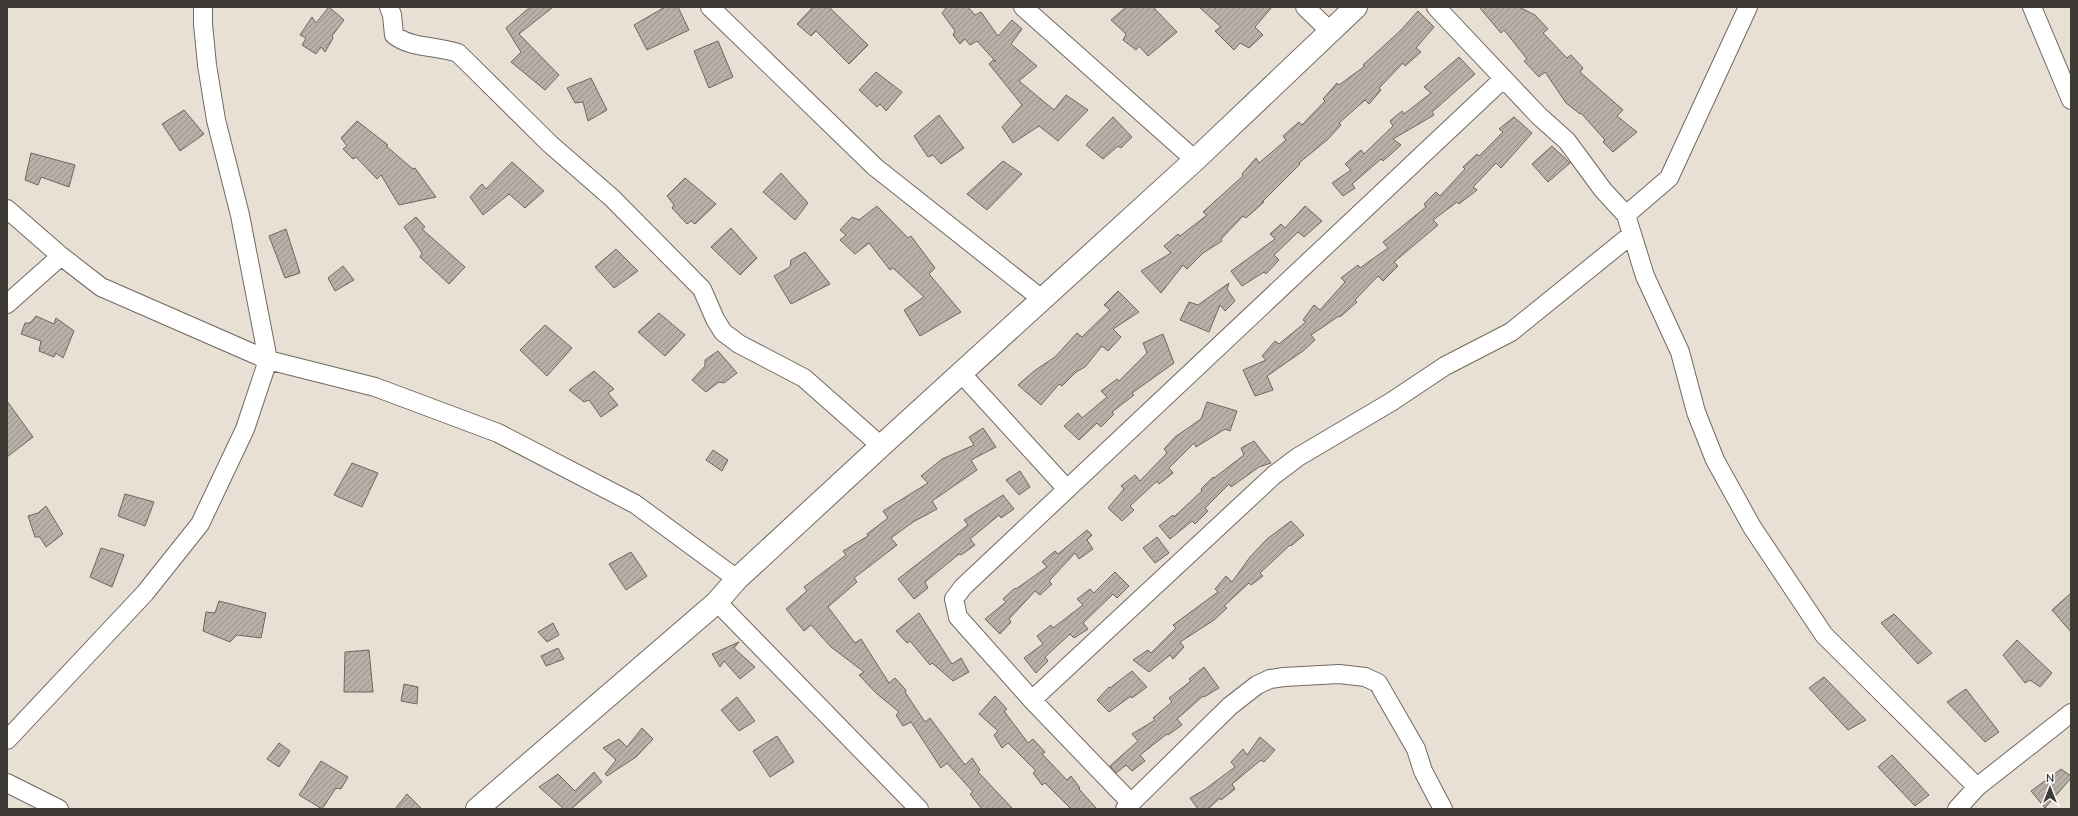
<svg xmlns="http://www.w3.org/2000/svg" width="2078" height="816" viewBox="0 0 2078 816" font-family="'Nunito Sans',sans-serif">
<defs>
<pattern id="building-hatch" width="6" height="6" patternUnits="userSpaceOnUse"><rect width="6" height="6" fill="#b8afa6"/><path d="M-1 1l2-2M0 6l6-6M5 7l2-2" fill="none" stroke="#978f88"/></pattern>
</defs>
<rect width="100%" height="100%" fill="#e8dfd5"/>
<path fill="url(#building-hatch)" stroke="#6f675e" d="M329,7L344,20L332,36L333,38L325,52L321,47L316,54L302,45L306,38L300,35L312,17L316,23Z
M530,7H553L519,34L559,75L545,90L511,62L521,52L506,28Z
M665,7H678L689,30L647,50L634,25Z
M813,7H829L868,45L849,64L816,31L811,36L797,24Z
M947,7H968L975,15L981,12L998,36L1012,20L1022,29L1011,44L1037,66L1019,81L1054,110L1066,95L1088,110L1058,141L1039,126L1013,143L1002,127L1022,105L989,64L993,60L996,62L977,41L970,45L965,39L960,44L953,35L955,31L942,13Z
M1126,7H1153L1177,32L1148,56L1139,46L1136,50L1123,40L1126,34L1111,20Z
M1199,7H1272L1255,27L1263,35L1249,48L1240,43L1234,50L1215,31L1221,27Z
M1479,7H1519L1535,15L1548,29L1543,33L1567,58L1571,55L1583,68L1580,72L1623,110L1617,116L1637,132L1613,152L1603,142L1605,140L1581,113L1580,114L1566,103L1545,72L1539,77L1524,61L1527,59L1504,30L1501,33Z
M1418,11L1434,27L1416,48L1421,52L1405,66L1403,63L1379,88L1381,90L1369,104L1365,100L1339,123L1341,125L1327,140L1299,163L1300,164L1262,202H1264L1246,218L1243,216L1221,239L1222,241L1203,253L1187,269L1183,265L1161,293L1141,271L1171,253L1164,246L1178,234L1180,236L1207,215L1203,212L1243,176L1242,174L1256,158L1259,163L1286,140L1283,136L1299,122L1302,125L1325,101L1323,99L1337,83L1339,85L1365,66L1363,65L1401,30Z
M718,41L733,77L709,88L694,51Z
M1459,57L1475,74L1432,112L1434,115L1393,139L1401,145L1383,161L1381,159L1352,184L1355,188L1343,196L1332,183L1351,170L1345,164L1361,150L1364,154L1393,126L1390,121L1402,111L1404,114L1431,93L1424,87Z
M876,72L902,92L886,111L880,104L877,107L859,90Z
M591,78L607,110L588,121L583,102L575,103L567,88Z
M184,110L204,134L180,151L162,124Z
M939,115L964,148L941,164L933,155L928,157L914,136Z
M1113,117L1132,137L1121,148L1118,146L1103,159L1086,145Z
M1514,117L1532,133L1501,168L1496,163L1473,187L1477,190L1459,204L1457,202L1433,220L1438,225L1394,262L1398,266L1383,281L1378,276L1355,300L1357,302L1340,317L1339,316L1311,335L1315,340L1303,351L1267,376L1273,390L1255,396L1243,370L1266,360L1262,356L1275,341L1279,344L1306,322L1303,320L1314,305L1320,310L1345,282L1341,278L1358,265L1360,268L1388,248L1383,242L1426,207L1424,204L1436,192L1440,196L1465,169L1463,167L1477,154L1479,156L1503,132L1499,129Z
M357,121L388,145L386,146L413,169L415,168L436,197L399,205L381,175L377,179L356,157L353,159L343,149L347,146L341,138Z
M1552,146L1570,163L1548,182L1532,164Z
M31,153L75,165L69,187L41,177L38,185L25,180Z
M1003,161L1022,174L987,210L967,194Z
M512,162L544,191L525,208L509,194L483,215L470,197L482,184L486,189Z
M781,173L808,203L795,220L763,192Z
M685,178L716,204L695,224L691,221L687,224L672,208L674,205L667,196Z
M877,206L908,238L911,236L935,268L929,274L961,312L920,336L904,310L924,297L893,268L890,270L869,243L855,254L840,240L846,235L840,230L852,217L859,220Z
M1305,206L1322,221L1304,237L1298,232L1274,255L1279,260L1266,274L1264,272L1242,286L1231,271L1275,239L1270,234L1281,224L1285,228Z
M416,217L425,227L422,229L465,267L449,284L420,257L422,253L404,227Z
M731,228L757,258L740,275L711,247Z
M286,229L300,273L285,278L269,236Z
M616,249L638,271L614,288L595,267Z
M805,252L830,284L791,304L774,276L790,267L791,260Z
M343,266L354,280L335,291L328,278Z
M1229,283L1227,289L1235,301L1225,311L1220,305L1209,332L1180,320L1189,302L1198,305Z
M1118,291L1139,312L1113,329L1121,337L1108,351L1102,346L1085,367L1076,372L1062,386L1059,384L1041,405L1018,385L1034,371L1055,357L1077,333L1082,337L1110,310L1104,305Z
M659,313L685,335L665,356L638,332Z
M36,316L54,324L56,318L74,331L63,358L56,353L54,357L39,351L41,341L21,334L25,323H30Z
M545,325L572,348L547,376L520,350Z
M1163,334L1174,363L1132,393L1134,395L1112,412L1114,414L1101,427L1097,423L1079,440L1064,426L1078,413L1082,418L1107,397L1101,391L1117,379L1119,381L1147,353L1143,343Z
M718,351L737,373L724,383L719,382L706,392L692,380L705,366V360Z
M594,371L614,389L608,393L618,405L601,417L589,400L584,402L569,390Z
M7,401L33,437L7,457Z
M1207,402L1237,411L1230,431L1225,429L1196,447L1194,443L1169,468L1173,473L1159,484L1157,481L1130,506L1134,510L1122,521L1108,508L1124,489L1121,486L1135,475L1140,481L1167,453L1164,449L1175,437L1201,419Z
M983,428L996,447L971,460L977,470L932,501L937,509L913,522L891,538L897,545L854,578L857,582L828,607L855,643L861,639L889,683L895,678L906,690L905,692L925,722L930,718L965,765L972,758L980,770L978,772L1013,809H982L970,794L973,792L947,763L941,768L911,722L903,726L896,715L899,712L876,693L859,675L864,672L831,647L811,625L804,631L786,609L807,591L804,587L846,555L843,551L868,536L867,534L888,518L883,511L928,483L921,476L942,459L974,445L969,437Z
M1254,441L1271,463L1259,467L1231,487L1229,484L1205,508L1208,511L1195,524L1192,521L1170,539L1159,526L1173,515L1174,517L1202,491L1201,489L1213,477L1214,478L1244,455L1241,448Z
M713,450L728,460L722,471L706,460Z
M352,463L378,473L362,507L334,495Z
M1020,471L1030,487L1019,495L1006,480Z
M125,494L154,502L145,526L118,516Z
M1003,495L1014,509L1001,518L999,515L970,539L975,545L961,555L959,554L925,582L928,588L914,599L898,579L968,525L964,520Z
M46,506L63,534L46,547L40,537H35L28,516L38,513Z
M1291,521L1304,535L1291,546L1290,545L1260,573L1263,576L1251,585L1249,583L1224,606L1227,608L1214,620L1180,642L1184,647L1173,659L1170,655L1149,672L1133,660L1148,650L1151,653L1176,628L1173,625L1218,592L1215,589L1226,576L1232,582L1250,557L1267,539Z
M1087,530L1092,535L1087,540L1093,549L1079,559L1075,553L1049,581L1052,584L1040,595L1035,591L1009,619L1011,622L1000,634L985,619L1006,602L1003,599L1015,588L1016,589L1047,567L1042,562L1055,551L1058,554Z
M1157,537L1169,553L1155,563L1143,548Z
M101,548L124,555L112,587L90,577Z
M631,552L647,576L626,590L609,564Z
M1115,572L1129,586L1117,598L1113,594L1083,623L1088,629L1074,638L1070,634L1045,657L1048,661L1036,673L1024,658L1043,644L1037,636L1051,625L1053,628L1083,605L1077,599L1090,589L1094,593Z
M2071,593V632L2052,610Z
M219,601L266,613L261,638L237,635L230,642L203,631L206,612L215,613Z
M919,613L952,664L961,658L969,672L953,681L932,663L930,665L910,641L907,643L896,631Z
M1894,614L1932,653L1918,664L1881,623Z
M553,623L559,635L547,642L538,632Z
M2017,640L2052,673L2040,687L2030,680L2025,683L2003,655Z
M739,642L734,648L755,667L740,679L724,661L720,667L712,654Z
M558,648L564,659L546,666L541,656Z
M369,650L373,692H344L345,652Z
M1204,667L1219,688L1204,697L1203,696L1177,719L1182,725L1168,735L1167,734L1140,755L1145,761L1132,771L1126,765L1116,773L1110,766L1138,741L1132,734L1155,720L1153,718L1172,702L1169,698L1191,681L1189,679Z
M1132,671L1147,687L1132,698L1131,696L1109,712L1097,700L1109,687L1110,688Z
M1824,677L1866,720L1848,730L1809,688Z
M404,684L418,687L417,704L401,701Z
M1966,689L1999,732L1985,742L1947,702Z
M995,696L1007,709L1004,711L1028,743L1033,739L1045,752L1042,754L1067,780L1071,776L1080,788L1079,789L1097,809H1071L1045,783L1042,785L1033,773L1036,771L1008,743L1002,748L994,735L998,731L979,714Z
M737,697L755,721L739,731L721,710Z
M642,728L653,739L636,757L607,776L605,774L616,760L603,748L619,739L627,747Z
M777,736L794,762L770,777L753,751Z
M1260,737L1275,750L1264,762L1261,760L1232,784L1235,789L1221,800L1220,798L1208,809H1198L1190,798L1204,790L1235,767L1231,762L1243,749L1247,755Z
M279,743L290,751L279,767L267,759Z
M1892,755L1929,795L1915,806L1878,767Z
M321,761L348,777L341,789L336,788L322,809L299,795Z
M2061,769L2071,776V778L2045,808L2031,791Z
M594,772L602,782L571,809H564L539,787L558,774L575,791Z
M407,794L422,809H395Z"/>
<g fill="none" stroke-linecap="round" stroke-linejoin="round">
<g stroke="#726961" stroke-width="20">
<path id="minor" d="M389,7L392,15L394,35C412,49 436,45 458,53L550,144L612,198L702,289L715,319L723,332L739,344L804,378L881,446
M710,7L875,167L1043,300
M1023,7L1195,160
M1305,7L1330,31
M1436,7L1539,116L1567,141L1603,190L1626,215L1645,276L1680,352L1696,412L1715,460L1752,527L1824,635L1977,787
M2032,7L2071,100
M7,209L61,256L101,287L268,360L375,387L498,433L635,504L737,579
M1626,215L1669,178L1748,7
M7,304L61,256
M961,373L1066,488
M717,602L919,809
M1032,700L1274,475L1298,457L1391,402L1445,366L1511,332L1631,235
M7,740L145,593L200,524L245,429L268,360L240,215L216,120L207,65L203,24V7
M7,783L59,809
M1131,803L1032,700L958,617L954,599L963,587L1503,79
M1125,809L1230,706L1257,685L1270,679L1284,677L1339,674L1365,677L1378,683L1416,749L1423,771L1443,809
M1957,809L1977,787L2071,713"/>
</g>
<g stroke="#726961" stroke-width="24">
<path id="tertiary" d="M477,809L717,602L737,579L881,446L1195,160L1356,7"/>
</g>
<use href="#minor" stroke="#fff" stroke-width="18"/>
<use href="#tertiary" stroke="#fff" stroke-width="22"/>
</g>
<rect width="2078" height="816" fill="none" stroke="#3e3a36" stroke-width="16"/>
<g transform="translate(2050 788)" stroke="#ffffff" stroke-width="3" paint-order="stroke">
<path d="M0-3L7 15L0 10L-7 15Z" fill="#3e3a36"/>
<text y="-6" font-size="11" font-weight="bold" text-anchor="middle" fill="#3e3a36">N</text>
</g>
</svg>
